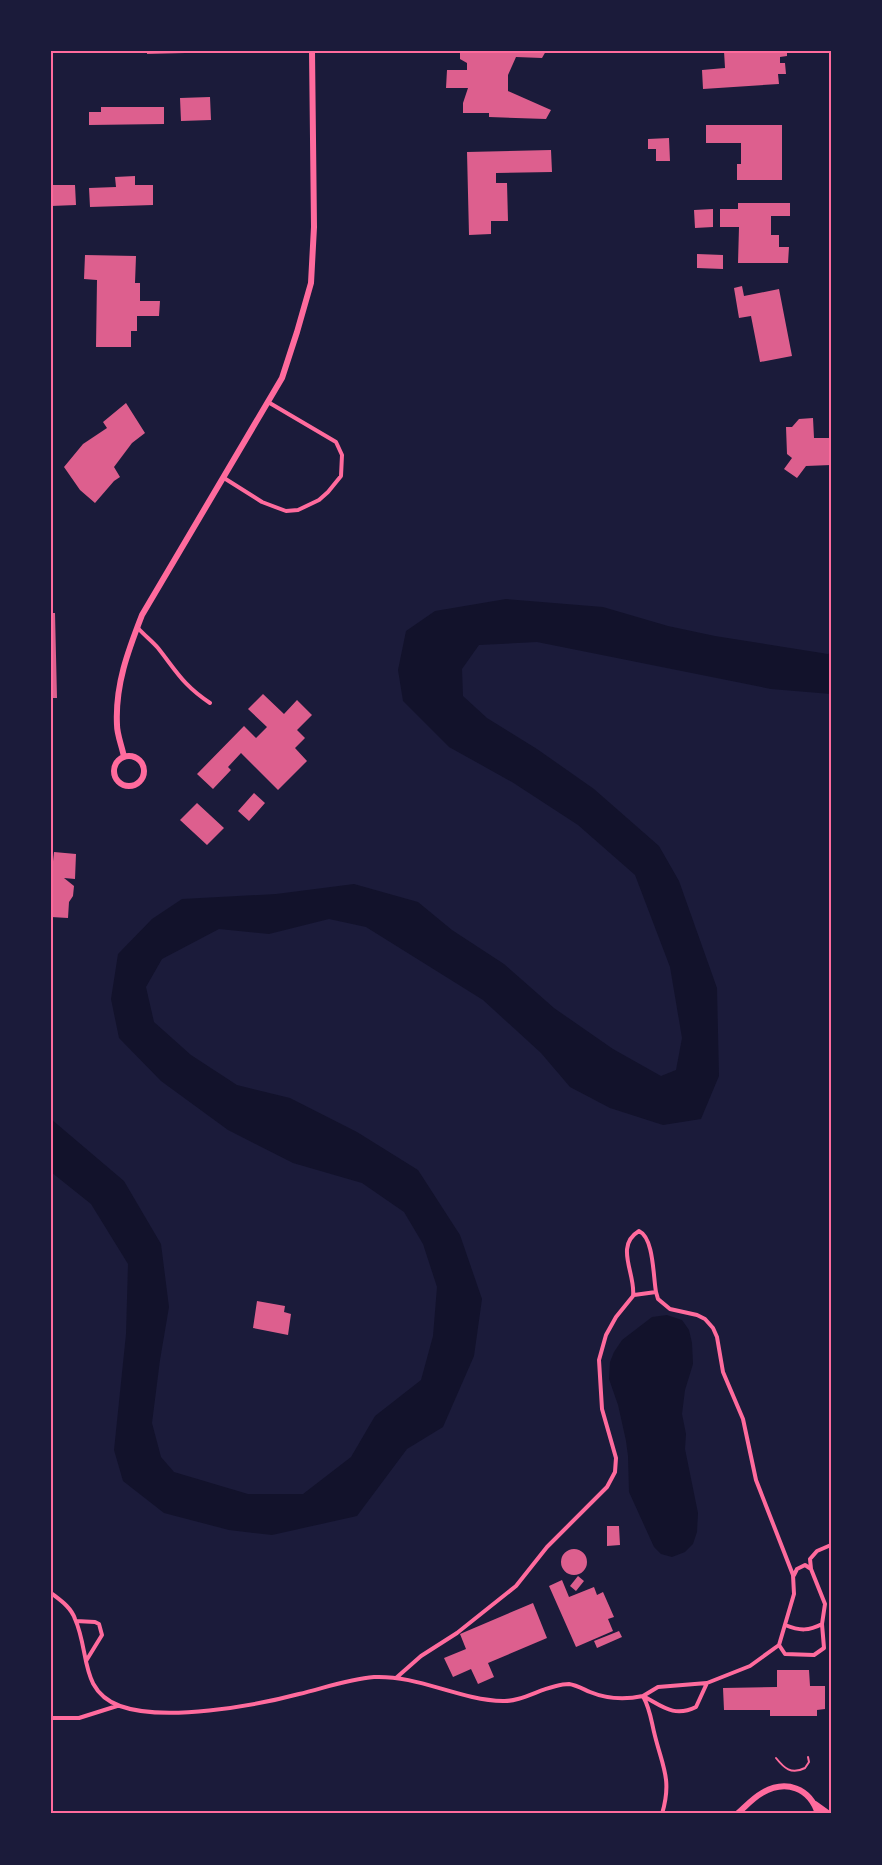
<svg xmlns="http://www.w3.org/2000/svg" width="882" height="1865" viewBox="0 0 882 1865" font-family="Montserrat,sans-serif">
<rect width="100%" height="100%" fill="#1b1b3a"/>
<path fill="#12122b" d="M506,599L603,607L668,626L715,636L828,654L831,652V694L771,689L537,642L479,645L462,669L463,696L487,718L537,749L594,789L659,846L679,881L717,988L719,1076L701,1119L663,1125L610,1108L570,1087L541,1053L483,1000L366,927L329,919L269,934L219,929L162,959L146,987L154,1022L191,1055L237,1085L290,1098L357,1132L418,1170L460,1235L482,1299L474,1356L443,1427L407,1449L357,1516L272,1535L229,1530L164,1513L123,1481L114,1450L126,1334L128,1264L91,1204L51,1172V1119L124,1181L161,1244L169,1307L160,1360L152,1423L161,1457L174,1472L248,1494H303L351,1457L375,1416L421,1380L433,1336L437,1287L423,1244L404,1212L362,1183L293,1163L228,1130L161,1081L119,1038L111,999L118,954L152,919L182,899L276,894L354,884L418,902L452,930L504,964L554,1008L613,1049L661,1076L676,1070L682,1038L670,967L635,875L578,825L512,782L449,747L403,701L398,670L406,631L435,611Z
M667,1315L682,1320L689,1330L692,1343L693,1364L685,1390L682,1414L686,1434L685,1449L698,1513L697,1532L693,1544L685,1552L672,1557L661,1554L654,1547L629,1492L628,1456L626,1441L618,1405L609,1379L610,1362L614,1352L622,1340L652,1317Z"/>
<path fill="#dd5f8e" d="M147,51H185V53L147,54Z
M460,51H546L542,58L516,57L508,75V91L551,110L546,119L489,117V113H463V103L468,88H446L447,70H467V63L460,59Z
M724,51H787V56L780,57V63H785L786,74H778L779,84L703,89L702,70L725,68Z
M210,97L211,120L181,121L180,98Z
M101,107H164V124L89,125V112H101Z
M706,125H782V180H737V164H741V143H706Z
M669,138L670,161H656V149H648V139Z
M551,150L552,172L496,173V183H507L508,221H491V234L469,235L467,152Z
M135,176V185H153V205L90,207L89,188L116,187L115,177Z
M51,185H75L76,205L51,206Z
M738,203H790V216H771V235H779V247H789L788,263H738L739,227H720V209H738Z
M713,209V227L695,228L694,210Z
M697,254L723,255V269L697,268Z
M85,255L136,256L135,283H140V301H160L159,316H137V331H131V347H96L97,280L84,279Z
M742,286L744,296L779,289L792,356L760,362L751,316L739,318L734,288Z
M126,403L145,433L132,443L114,467L120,477L114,481L95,503L80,490L64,467L83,444L107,428L103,422Z
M813,418L814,438H831V465L806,466L797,478L784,469L792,458L787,454L786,427H792L799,419Z
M51,613H55L57,698H51Z
M263,694L284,714L297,700L312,715L297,730L305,738L295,748L307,761L278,790L241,753L228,767L231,770L213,789L197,774L244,726L256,738L267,727L248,709Z
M254,793L265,803L249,821L238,811Z
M197,803L224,828L207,845L180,820Z
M54,852L76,854L75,879L64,878L74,886L73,896L69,902L68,918L51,917V880Z
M257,1301L285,1306L284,1312L291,1314L288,1335L253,1328Z
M607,1526H619L620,1545L607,1546Z
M561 1562a13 13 0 1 1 26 0a13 13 0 1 1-26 0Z
M578,1576L584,1581L576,1591L570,1586Z
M562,1580L569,1597L594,1587L597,1595L603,1592L614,1617L608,1619L613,1631L576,1647L549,1586Z
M533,1603L547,1638L488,1663L494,1677L478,1684L471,1669L453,1677L444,1658L466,1649L460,1634Z
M619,1631L622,1637L597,1648L594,1641Z
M777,1670H809L810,1686H825V1709L817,1710V1716H770V1710H724L723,1688L777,1687Z"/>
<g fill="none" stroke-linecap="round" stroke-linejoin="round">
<path stroke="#ff6b9d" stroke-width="2" d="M776,1758C784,1768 791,1775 805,1768L809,1762L808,1757"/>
<path stroke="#ff6b9d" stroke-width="4" d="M224,478L262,502L286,511L298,510L319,500L328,492L341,476L342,455L336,442L268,402
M138,628C144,635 152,641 158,648C177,672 183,685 210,703
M831,798V815
M634,1295L656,1292
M794,1575L797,1569L805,1565L811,1569L810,1559L817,1551L831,1545
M51,1593C60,1600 71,1607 75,1619C90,1652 79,1691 120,1706C164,1722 254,1706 299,1694C324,1688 349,1679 374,1677C418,1675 459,1700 503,1701C523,1702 547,1684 569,1684C576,1685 583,1689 590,1692C607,1699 624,1700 643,1696C651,1711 651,1721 655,1736C663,1768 672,1780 662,1814
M76,1621L95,1622L99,1624L102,1635L86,1661
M785,1625C800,1631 809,1631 822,1624
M396,1678L421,1656L457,1633L516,1586L547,1547L607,1487L615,1472L616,1458L602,1409L599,1360L606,1335L616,1317L633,1296C636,1274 614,1246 639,1231C654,1238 653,1276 656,1292L658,1299L670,1309L697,1315L705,1319L713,1328L717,1337L723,1372L743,1419L756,1480L793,1575L794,1594L779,1645L785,1654L814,1655L824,1648L822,1624L825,1604L811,1569
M707,1683L696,1707C674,1718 662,1706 643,1696L658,1687Z
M707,1683L750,1666L779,1645
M51,1718H79L117,1706"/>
<path stroke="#ff6b9d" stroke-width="6" d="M114 771a15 15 0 1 1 30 0a15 15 0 1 1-30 0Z
M124,757C122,746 117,735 117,725C115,685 128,651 142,615L282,378L297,332L311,283L314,227L312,51
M815,1804L829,1814
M737,1814C745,1807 753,1798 762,1793C786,1779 810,1788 818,1814"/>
</g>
<rect width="882" height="1865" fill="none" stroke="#1b1b3a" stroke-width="105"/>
<rect x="52" y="52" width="778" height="1760" fill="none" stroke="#ff6b9d" stroke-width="2"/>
</svg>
